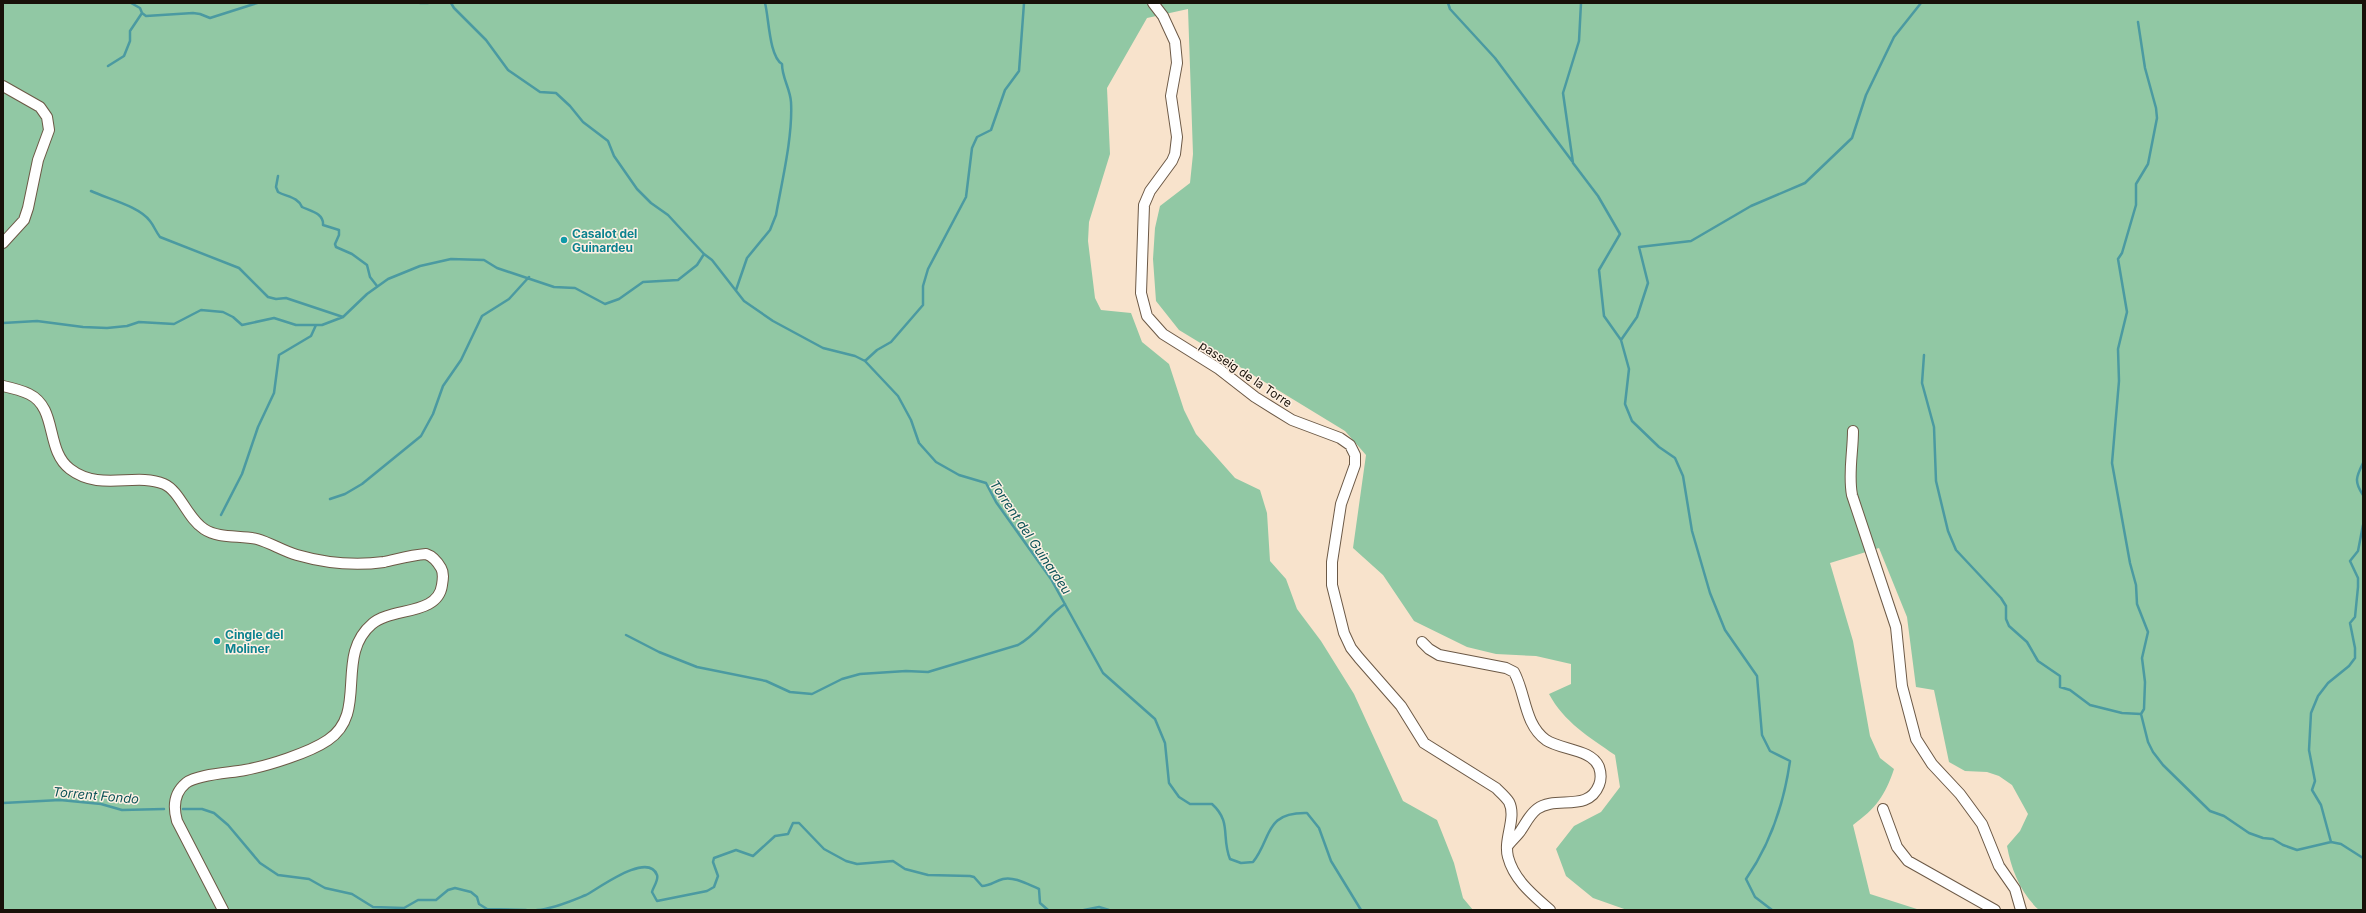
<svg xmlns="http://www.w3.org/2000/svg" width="2366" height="913" viewBox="0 0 2366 913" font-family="Inter,sans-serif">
<rect width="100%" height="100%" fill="#f8e3cc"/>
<path fill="#91c8a4" d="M3,3H2363V910H2039C2021,894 2011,869 2007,846L2020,831L2028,814L2012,785L1999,776L1987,772L1965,771L1949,762L1934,690L1916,687L1907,617L1879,548L1830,563L1853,641L1870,736L1880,758L1894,769C1885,796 1876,808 1853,825L1870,894L1920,910H1627L1593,898L1566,876L1556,849L1574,826L1601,812L1620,787L1615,755C1589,737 1564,722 1549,694L1571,684V664L1536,656L1496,654L1467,647L1414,621L1383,575L1353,548L1366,455L1345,431L1179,330L1156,301L1153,259L1155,228L1160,206L1190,183L1193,154L1188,9L1147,18L1107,88L1110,154L1089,222L1088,241L1095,298L1101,310L1131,313L1142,342L1169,364L1184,410L1196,434L1235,478L1260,490L1267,513L1270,561L1286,579L1297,609L1321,641L1354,694L1403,801L1437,820L1454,863L1463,898L1473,910H3Z"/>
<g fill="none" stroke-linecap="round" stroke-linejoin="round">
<path stroke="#4b9aa1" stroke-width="2.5" d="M131,3L140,8L142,13L146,16L193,13L200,14L210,18L257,3
M420,3H428
M451,3L454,8L486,40L508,70L540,92L556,93L570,106L583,122L608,141L614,156L637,189L651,203L668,215L704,254L712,260L744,301L773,321L823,348L855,356L865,361L898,396L911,420L919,443L936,462L959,475L986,483L996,502L1051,579L1103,673L1155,719L1165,743L1169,783L1179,797L1190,804H1212C1232,822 1221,837 1230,859L1241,863L1253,862C1272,838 1264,812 1307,813L1319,828L1331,861L1361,910
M1448,3L1450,9L1495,58L1572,161
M1581,3L1579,41L1563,93L1573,163L1598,196L1620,234L1599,270L1604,316L1621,340L1629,369L1625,404L1632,421L1659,447L1675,458L1683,476L1692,531L1710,593L1725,630L1757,676L1762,735L1770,751L1790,761C1784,803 1771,843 1746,879L1755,897L1772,910
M2138,22L2145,68L2156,108L2157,118L2148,164L2136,184V205L2122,253L2118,259L2127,312L2118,349L2119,381L2112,463L2130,563L2136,585L2137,604L2148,632L2142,658L2145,682L2144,709L2141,714
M108,66L124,56L130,41V31L142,13
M278,176L276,187L278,192C287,197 298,197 302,207C310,211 324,213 323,225L339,230V235L335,244L336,247L352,254L367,265L370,277L377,286
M91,191C108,199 139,206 150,221C154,226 156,232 160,237L239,268L268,297L276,299L286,298L343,317
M736,290L747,258L770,230L776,215C782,181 793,136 791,102C790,88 782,78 782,64C769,56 769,18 765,3
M3,323L37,321L83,327L107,328L127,326L139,322L174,324L201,310L223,312L233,317L242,325L274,318L296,325H322L343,317L367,294L388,279L420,266L451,259L484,260L497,268L554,287L575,288L605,304L619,299L643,282L678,280L697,265L704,254
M1621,340L1637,317L1648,283L1639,247L1691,241L1751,206L1805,183L1852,138L1866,95L1894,37L1921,3
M1924,355L1922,383L1934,427L1936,481L1948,531L1956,550L2001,598L2006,606V619L2009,626L2027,642L2038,661L2060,676V687L2070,690L2090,705L2122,713L2141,714L2148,742L2153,752L2163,765L2210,811L2224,816L2249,833L2263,838L2273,839L2283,845L2297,850L2331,842L2341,844L2363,858
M865,361L877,350L891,342L923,305V286L928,269L966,197L972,148L977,137L991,130L1005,90L1019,71L1024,3
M2363,463C2356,477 2354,482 2363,495
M330,499L345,494L362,484L421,436L433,414L443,386L461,360L482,316L509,299L529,277
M221,515L242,474L258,427L274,393L279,355L311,336L316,325
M626,635L659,652L697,667L766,681L790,692L812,694L842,679L860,674L906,671L928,672L1018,645C1037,635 1047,616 1065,604
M3,803L60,800L101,804L122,810L164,809
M183,809H202L214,813L228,825L260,863L278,875L309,879L325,888L352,894L373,907L404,908L418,900H436L448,890L455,888L471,892L477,897L479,904L487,909L526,910
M2331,842L2321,805L2312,790L2315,781L2309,750L2311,713L2318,696L2328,683L2349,666L2355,658V648L2350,623L2355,617L2358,587V578L2350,561L2358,551L2363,525
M537,910C553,909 571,901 586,895C598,889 648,851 657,875C659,880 653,887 652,892L657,901L707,891L714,887L718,876L713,862L714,858L736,850L753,856L775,836L788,834L793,823H799L824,849L846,861L857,864L893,861L905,869L928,875L970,876L974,877L982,886C990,886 995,881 1003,879C1014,876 1029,885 1039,889L1040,903L1048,910
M1084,910L1099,907L1109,910"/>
<g stroke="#6c5946" stroke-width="12">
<path id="minor" d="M1153,3L1163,16L1175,42L1177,63L1171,96L1177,137L1175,154L1172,161L1150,191L1144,205L1141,293L1147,316L1163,334L1219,369L1255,397L1292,420L1340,438L1350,445L1355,455V465L1341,504L1332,562V585L1344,633L1351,648L1359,658L1401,706L1424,743L1496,788C1500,792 1506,797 1509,802C1517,818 1503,839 1508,857C1514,880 1533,895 1550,910
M3,86L40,107L47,117L49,130L38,160L28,208L24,220L3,243
M3,386C12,388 21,390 29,394C58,408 45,450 70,469C100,492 135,472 164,484C180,491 187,518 204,529C219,539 240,535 257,539C271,543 283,551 297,555C325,563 355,566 384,562C398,559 411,555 426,554C432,556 437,561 441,568C444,573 443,579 442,585C438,616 391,607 372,624C334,656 369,713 328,740C309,753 267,766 245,770C230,773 198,774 186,783C174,793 173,807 177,821L223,910
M1853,431C1853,452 1848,474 1852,495L1896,627L1902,686L1916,739L1932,764L1960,794L1982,824L1999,866L2015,889L2021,910
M1422,642L1429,649L1439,655L1506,668L1514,672C1526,694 1524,724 1546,740C1561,750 1592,749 1599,767C1601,773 1601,780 1599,785C1588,813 1556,795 1537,809C1529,815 1525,825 1519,833C1515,838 1510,842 1507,847
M1883,809L1897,847L1908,861L1995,910"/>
</g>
<use href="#minor" stroke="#fff" stroke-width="10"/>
</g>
<g fill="#0f9aa8" stroke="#fef1e4" stroke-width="1.5">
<circle cx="564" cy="240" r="4"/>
<circle cx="217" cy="641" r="4"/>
</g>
<g text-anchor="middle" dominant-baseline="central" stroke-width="3" stroke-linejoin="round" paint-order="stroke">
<g font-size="12" font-weight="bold" fill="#0d838f" stroke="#fef1e4" text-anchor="start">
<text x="572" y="233">Casalot del<tspan x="572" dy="14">Guinardeu</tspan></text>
<text x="225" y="634">Cingle del<tspan x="225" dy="14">Moliner</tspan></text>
</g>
<g font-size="12" fill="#181109" stroke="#fef1e4">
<text transform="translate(1246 374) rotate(34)">passeig de la Torre</text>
</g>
<g font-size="13" font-style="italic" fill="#0c5358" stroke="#fef1e4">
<text transform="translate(1031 537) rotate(56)">Torrent del Guinardeu</text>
<text transform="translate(96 795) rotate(5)">Torrent Fondo</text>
</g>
</g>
<rect width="2366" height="913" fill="none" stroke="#181109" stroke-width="8"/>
</svg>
